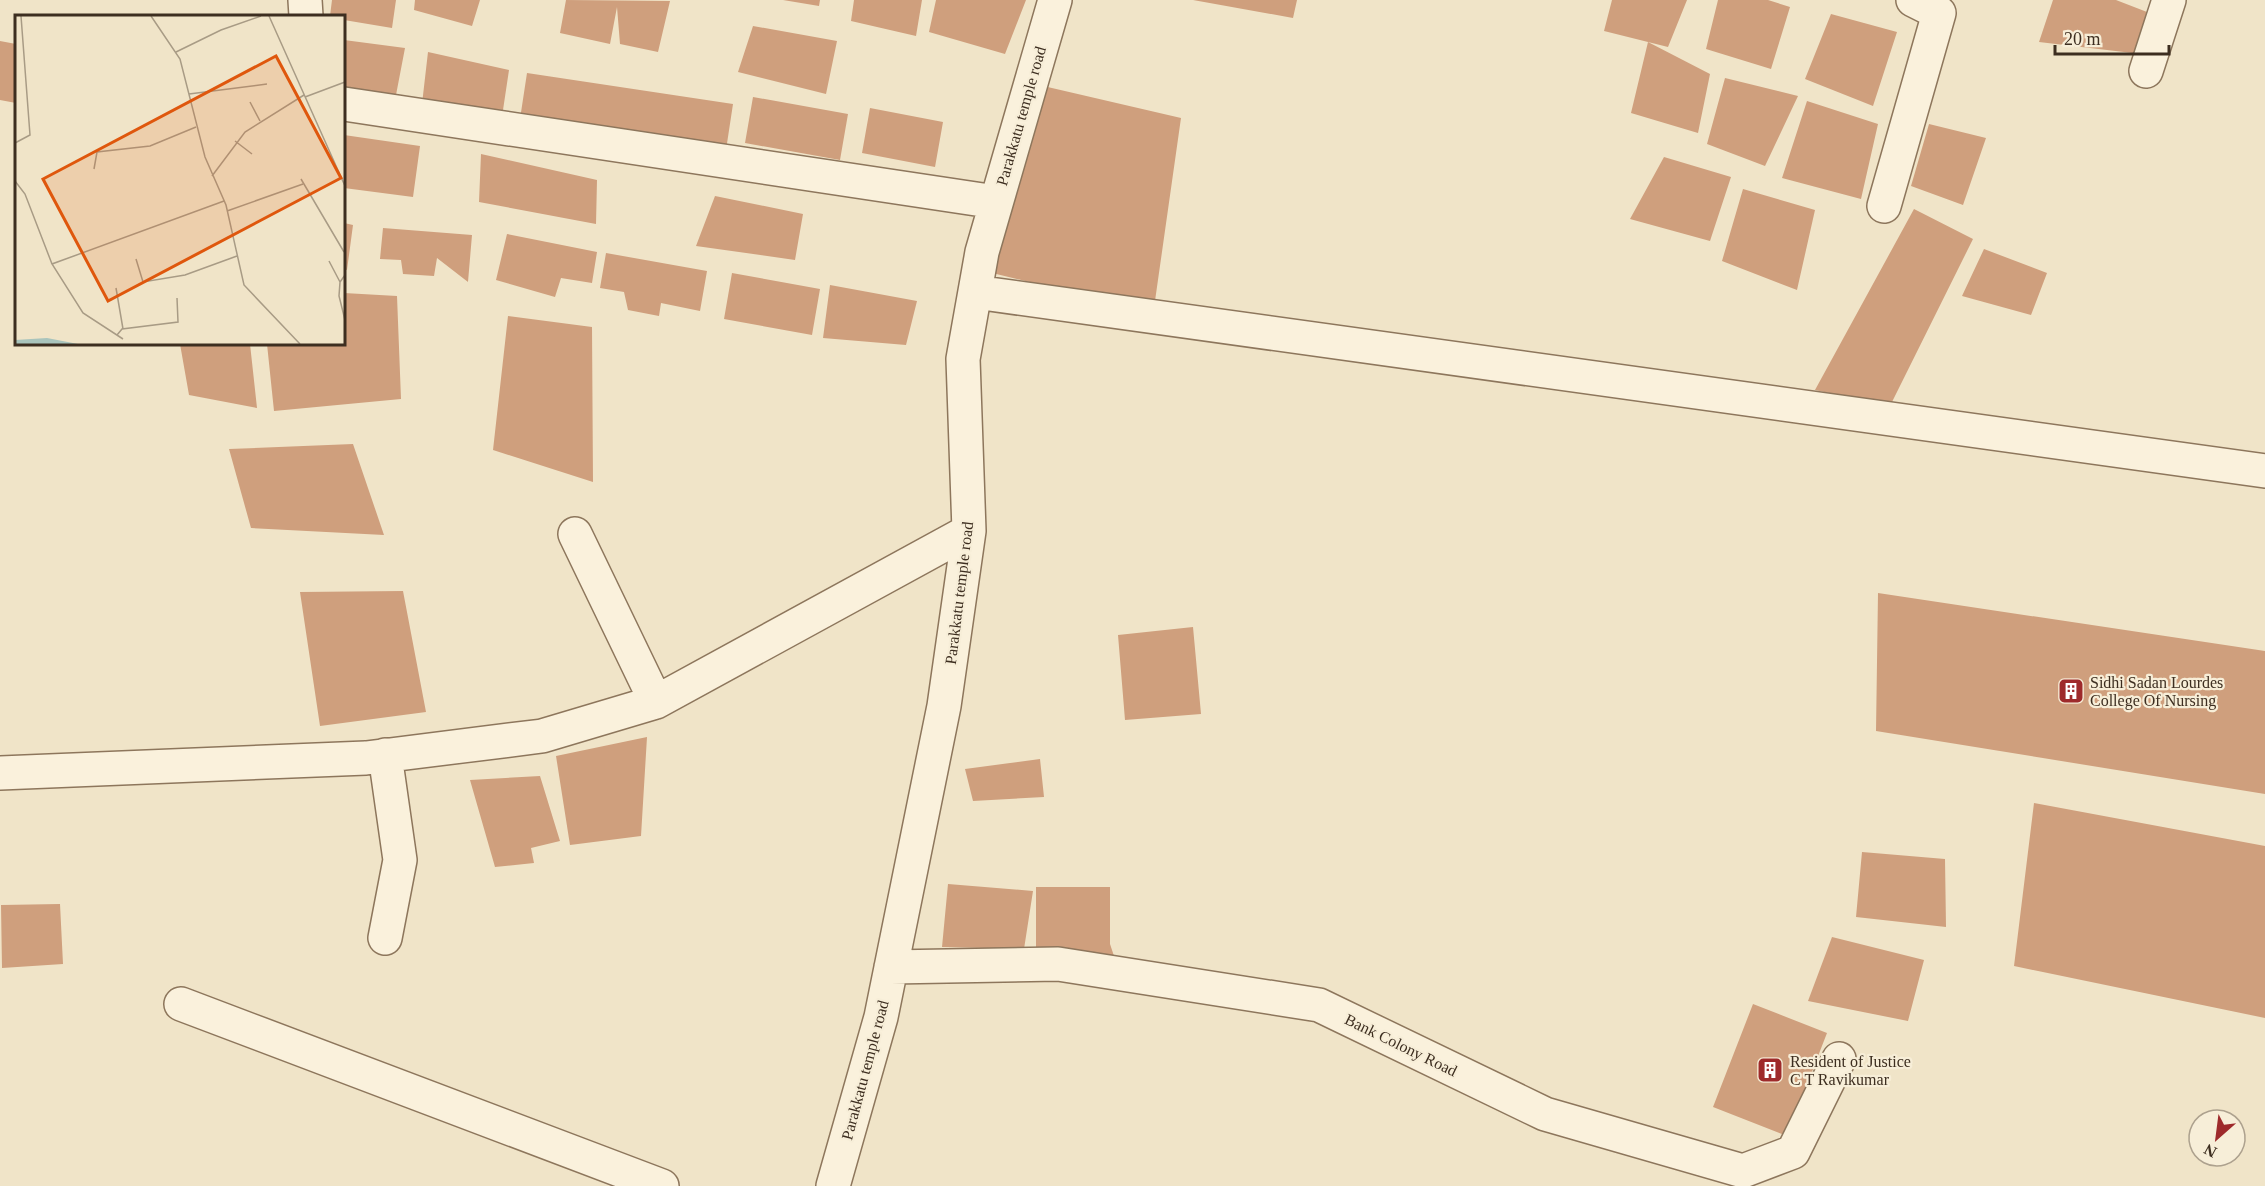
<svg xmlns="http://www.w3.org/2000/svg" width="2265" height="1186" viewBox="0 0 2265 1186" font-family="'Times New Roman',serif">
<rect width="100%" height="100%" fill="#f0e4c8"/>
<path fill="#cf9f7d" d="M332,0H396L392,28L344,20V16H330Z
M415,0H480L472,26L414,10Z
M566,0L670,1L658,52L620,44L617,7L610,44L560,33Z
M783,0H820L819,6Z
M854,0H922L916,36L851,21Z
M936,0H1026L1005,54L929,32Z
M1193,0H1297L1293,18Z
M1612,0H1687L1668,47L1604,31Z
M1718,0H1768L1790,7L1771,69L1706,49Z
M2053,0H2116L2147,12L2141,54L2039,42Z
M1831,14L1897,32L1873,106L1805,79Z
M753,26L837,41L826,94L738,72Z
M344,40L405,48L396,95L344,89Z
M0,41L16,44V103L0,100Z
M1648,42L1710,74L1698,133L1631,113Z
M428,52L509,70L503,110L422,104Z
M527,73L733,104L726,150L520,119Z
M1725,78L1798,96L1765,166L1707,144Z
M1039,85L1181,118L1155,301L1051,287L988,272Z
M753,97L848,114L840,160L745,143Z
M1807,101L1878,124L1861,199L1782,178Z
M870,108L943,122L935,167L862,153Z
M1929,124L1986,138L1963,205L1911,186Z
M344,135L420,146L413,197L344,188Z
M481,154L597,180L596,224L479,202Z
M1664,157L1731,177L1710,241L1630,219Z
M1743,189L1815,210L1797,290L1722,261Z
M715,196L803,214L795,260L696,246Z
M1914,209L1973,239L1890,406L1815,390Z
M344,223L353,225L347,270L344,269Z
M383,228L472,235L468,282L437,258L434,276L403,274L401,260L380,259Z
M507,234L597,252L592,283L561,278L555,297L496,280Z
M1984,249L2047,273L2031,315L1962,296Z
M606,253L707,271L700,311L661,303L659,316L628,310L624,292L600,288Z
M732,273L820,289L812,335L724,319Z
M830,285L917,301L906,345L823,338Z
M344,293L397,296L401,399L274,411L267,344H344Z
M508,316L592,327L593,482L493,450Z
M180,344H250L257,408L189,395Z
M353,444L384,535L251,528L229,449Z
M403,591L426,712L320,726L300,592Z
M1878,593L2265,651V794L1876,731Z
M1193,627L1201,714L1125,720L1118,635Z
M647,737L641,836L570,845L556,756Z
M1040,759L1044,797L973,801L965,769Z
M540,776L560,841L531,848L534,863L495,867L470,780Z
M2034,803L2265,846V1018L2014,966Z
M1862,852L1945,859L1946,927L1856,917Z
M948,884L1033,891L1024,949L942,947Z
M1036,887H1110V944L1114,956H1036Z
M60,904L63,964L2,968L1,905Z
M1832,937L1924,960L1908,1021L1808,1001Z
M1753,1004L1827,1033L1787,1136L1713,1107Z"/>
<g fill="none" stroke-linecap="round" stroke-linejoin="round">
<g stroke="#8d765c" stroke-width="36">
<path id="minor" d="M305,0L306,16
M2146,71L2169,0
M344,104L996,202
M1884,206L1939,13L1913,0
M975,292L2265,471
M575,534L656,702
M0,773L366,758L542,736L656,702L969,531
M385,938L400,860L385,755
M891,967L1058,964L1319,1005L1545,1114L1743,1171L1793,1152L1839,1059
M181,1004L662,1186
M833,1186L881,1017L944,706L969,531L963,359L982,252L1055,0"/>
</g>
<use href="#minor" stroke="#faf1dc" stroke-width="33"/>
</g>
<defs>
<g id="building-square" transform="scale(1.35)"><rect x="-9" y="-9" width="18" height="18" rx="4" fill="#9e2a2b" stroke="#f7eed8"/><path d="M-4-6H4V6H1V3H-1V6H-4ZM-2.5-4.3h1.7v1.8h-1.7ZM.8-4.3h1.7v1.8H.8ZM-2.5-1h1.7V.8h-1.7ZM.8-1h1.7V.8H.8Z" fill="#fff"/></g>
</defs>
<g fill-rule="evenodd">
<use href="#building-square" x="2071" y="691"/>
<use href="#building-square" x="1770" y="1070"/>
</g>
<g text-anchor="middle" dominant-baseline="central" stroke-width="4.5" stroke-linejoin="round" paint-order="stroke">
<g font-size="16" fill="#3d2e20" stroke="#f7eed8">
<text transform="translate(1021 116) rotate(-74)">Parakkatu temple road</text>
<text transform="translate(959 593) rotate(-83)">Parakkatu temple road</text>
<text transform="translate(1401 1045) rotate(26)">Bank Colony Road</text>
<text transform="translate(865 1070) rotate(-75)">Parakkatu temple road</text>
</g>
<g font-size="16" fill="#3d2e20" stroke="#f7eed8" text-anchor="start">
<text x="2090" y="682">Sidhi Sadan Lourdes<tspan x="2090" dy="18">College Of Nursing</tspan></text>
<text x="1790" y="1061">Resident of Justice<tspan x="1790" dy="18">C T Ravikumar</tspan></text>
</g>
</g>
<g transform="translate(15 15)">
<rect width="330" height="330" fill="#f0e4c8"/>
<path d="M32,323L63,329H0V325Z" fill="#a9c4bc"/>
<path fill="none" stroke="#a89b85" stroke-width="1.5" d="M136,1L165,44L190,142L211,190L229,270L285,329M254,1L330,171M161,37L206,15L246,1M174,79L252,69M290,82L330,67M235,87L245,106M220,126L237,139M0,128L15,120L6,1M79,154L82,137L135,131L181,112M197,161L230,117L289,80M286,164L329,237M0,166L10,179L37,249M212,196L288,169M121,244L128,267L170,260L222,241M314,246L325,267M330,260L325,267L324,281L330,305M101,273L108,314M102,320L107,314L163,307L162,283M108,324L68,298L37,249L209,186"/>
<path fill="#df570d" fill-opacity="0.15" stroke="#df570d" stroke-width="3" d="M261,41L326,163L93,286L28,164Z"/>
<rect width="330" height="330" fill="none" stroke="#3d2e20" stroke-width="3"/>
</g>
<g transform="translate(2217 1138) rotate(208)"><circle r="28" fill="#f7eed8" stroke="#ada18e" stroke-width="1.5"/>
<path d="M0-4.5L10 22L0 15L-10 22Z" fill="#9e2a2b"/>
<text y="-9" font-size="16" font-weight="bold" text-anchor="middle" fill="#3d2e20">N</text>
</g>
<path d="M2055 45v9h114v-9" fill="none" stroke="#3d2e20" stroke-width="3"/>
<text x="2064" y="45" font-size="18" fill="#3d2e20" stroke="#f7eed8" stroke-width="4.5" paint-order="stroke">20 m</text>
</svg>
